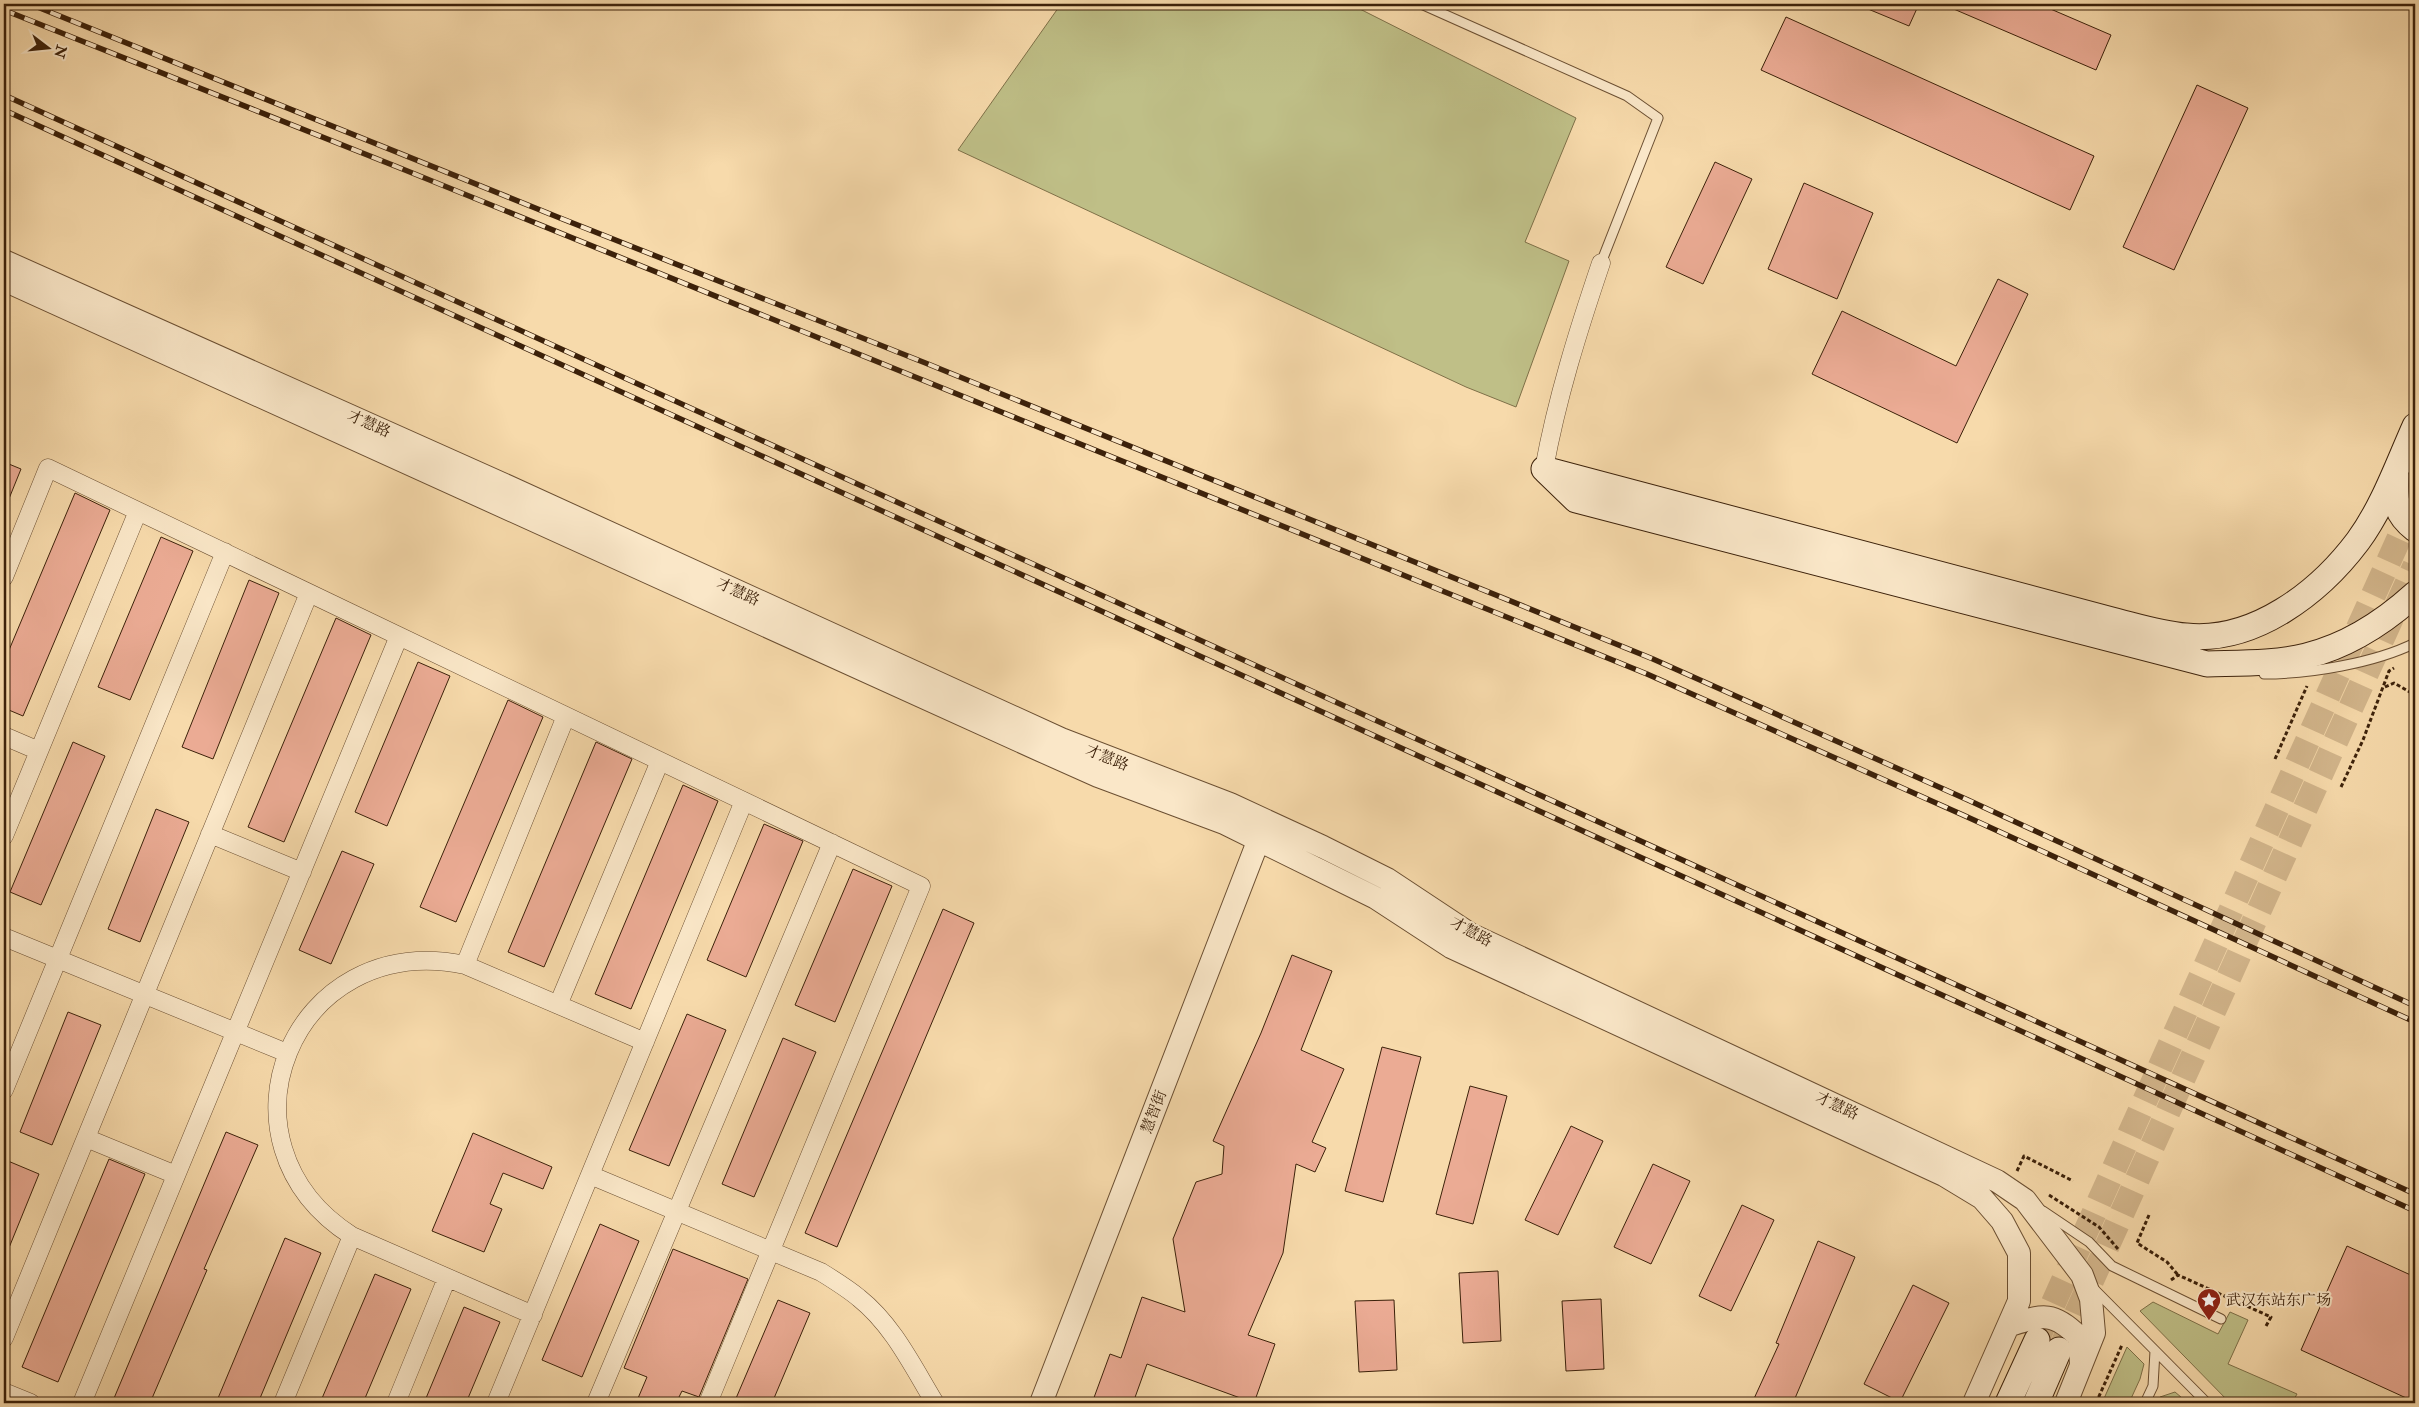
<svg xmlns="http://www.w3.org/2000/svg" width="2419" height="1407" viewBox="0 0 2419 1407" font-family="'IM FELL Double Pica','Noto Serif SC',serif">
<rect width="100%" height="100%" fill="#f7daab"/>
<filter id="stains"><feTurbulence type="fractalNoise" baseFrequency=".004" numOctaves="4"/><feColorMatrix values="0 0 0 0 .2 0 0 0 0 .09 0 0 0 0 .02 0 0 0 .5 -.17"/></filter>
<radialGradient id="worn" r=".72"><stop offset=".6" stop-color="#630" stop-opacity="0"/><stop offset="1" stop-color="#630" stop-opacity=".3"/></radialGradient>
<path fill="#bfbf87" stroke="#7e7048" d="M1061,4H1350L1576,118L1525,242L1569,261L1516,407L1466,387L958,150Z
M2153,1302L2218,1334L2230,1312L2248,1320L2228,1364L2297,1394L2292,1403H2230L2140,1311Z
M2127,1347L2144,1364L2140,1379L2129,1403H2102Z
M2175,1392L2188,1403H2157L2160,1397Z"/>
<path fill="#ebab94" stroke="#3c210a" d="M1856,4H1919L1909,26Z
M1942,4H2039L2111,35L2096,70Z
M1786,17L2094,156L2070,210L1761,70Z
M2197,85L2248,108L2174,270L2123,247Z
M1715,162L1752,179L1703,284L1666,267Z
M1804,183L1873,213L1837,299L1768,269Z
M1998,279L2028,294L1957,443L1812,374L1842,311L1956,366Z
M4,462L21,469L4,511Z
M75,493L110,510L23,716L4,708V662Z
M161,537L193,551L130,700L98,687Z
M249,580L279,593L213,759L182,747Z
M336,618L371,635L284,842L248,827Z
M418,662L450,676L387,826L355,812Z
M508,700L543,717L456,922L420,907Z
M73,742L105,756L41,905L10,892Z
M596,742L632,759L544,967L508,952Z
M683,785L718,801L631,1009L595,994Z
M156,809L189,822L140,942L108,929Z
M764,824L803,841L746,977L707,960Z
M342,851L374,864L331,964L299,950Z
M853,869L892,886L835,1022L795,1005Z
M943,909L974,923L837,1247L805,1233Z
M1292,955L1332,971L1301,1050L1344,1069L1312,1142L1326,1148L1315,1172L1296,1164L1283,1253L1248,1335L1275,1344L1254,1403L1147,1364L1133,1403H1092L1110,1354L1121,1358L1142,1297L1185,1312L1173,1239L1196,1182L1222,1174L1224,1146L1213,1141L1261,1033Z
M68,1012L101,1025L52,1145L20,1132Z
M687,1014L726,1030L669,1166L629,1150Z
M783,1038L816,1052L754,1197L722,1184Z
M1382,1047L1421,1057L1383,1202L1345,1191Z
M1470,1086L1507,1096L1473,1224L1436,1214Z
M1571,1126L1603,1141L1558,1235L1525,1220Z
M226,1132L258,1145L204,1269L207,1270L150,1403H112Z
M473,1133L552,1167L543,1189L503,1173L490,1204L502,1209L484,1252L432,1231Z
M109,1159L145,1174L58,1382L22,1367Z
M8,1161L39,1174L4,1260V1172Z
M1653,1164L1690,1181L1651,1264L1614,1247Z
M1742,1205L1774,1220L1731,1311L1699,1296Z
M600,1224L639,1241L582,1377L542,1360Z
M285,1238L321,1253L258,1403H216Z
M1818,1241L1855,1257L1793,1403H1752L1779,1344L1776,1343Z
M2347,1246L2415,1277V1402L2301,1350Z
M673,1249L748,1279L699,1397L682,1391L676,1403H636L647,1377L624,1368Z
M1498,1271L1501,1341L1463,1343L1459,1273Z
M375,1274L411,1289L363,1403H320Z
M1913,1285L1949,1303L1900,1402L1864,1384Z
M1601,1299L1604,1369L1566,1371L1562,1301Z
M778,1300L810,1313L772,1403H734Z
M1394,1300L1397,1370L1359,1372L1355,1301Z
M464,1307L500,1322L466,1403H424Z"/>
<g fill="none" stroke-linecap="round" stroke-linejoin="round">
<path stroke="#d2b58b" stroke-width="25" stroke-dasharray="25 12" stroke-linecap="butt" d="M2038,1337L2415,503
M2061,1348L2415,566"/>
<g stroke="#6b4f32" stroke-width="11">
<path id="service" d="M1421,4L1627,96L1658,118L1601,263
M2264,674C2309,674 2375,663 2415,643
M2043,1211L2089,1242L2112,1266L2221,1319
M2093,1288L2207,1403
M2145,1403L2153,1386L2155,1351"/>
</g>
<g stroke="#6b4f32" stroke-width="19">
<path id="minor" d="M1544,469C1557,398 1578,331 1601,263
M4,577L48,468L921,886L708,1403
M4,736L39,751
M210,834L302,872
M4,836L138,511
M4,937L287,1053
M465,965L566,716
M558,1005L660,761
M4,1090L225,552
M86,1138L176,1175
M590,1175L821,1272C834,1280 847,1288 859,1298C893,1325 913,1367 935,1403
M533,1315L352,1236C205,1142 292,929 465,965L645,1042
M4,1338L309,593
M4,1392L31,1403
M82,1403L399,636
M283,1403L352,1236
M396,1403L447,1278
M496,1403L744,801
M596,1403L832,843"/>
</g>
<g stroke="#6b4f32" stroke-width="24">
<path id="tertiary" d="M4,261L507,486L1061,739L1230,804L1323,847L1387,879L1470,934L1997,1181L2025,1200L2082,1275L2091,1299L2094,1333L2066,1403
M4,280L1042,751L1098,776L1224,823L1376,898L1451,947L1944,1175L1982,1198L2002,1221L2019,1253V1301L1974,1403
M2010,1325C2043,1315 2053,1311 2079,1337L2081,1364
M1041,1403L1264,826"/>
</g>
<g stroke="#3c210a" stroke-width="27">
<path id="secondary" d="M1544,469L2112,620C2136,626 2161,634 2186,636C2254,643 2319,593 2358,541C2383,507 2398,464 2415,426
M1546,471L1576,500L2207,664C2239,663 2275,664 2306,656C2347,646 2384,622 2415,594
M2396,475C2396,500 2393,512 2415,529
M2008,1403L2037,1340
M2036,1403L2059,1350"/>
</g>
<path stroke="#3c210a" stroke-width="3" stroke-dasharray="4 2.5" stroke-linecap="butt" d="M2385,687L2394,683L2415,695
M2275,759L2307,686
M2341,787L2363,740L2389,671L2394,668
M2017,1171L2024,1156L2073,1181
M2049,1195L2099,1227L2118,1249
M2149,1215L2137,1243L2167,1262L2178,1275
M2171,1280L2178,1275L2271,1317L2265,1328
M2096,1403L2122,1345"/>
<use href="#service" stroke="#fae7c8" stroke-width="9"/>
<use href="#minor" stroke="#fae7c8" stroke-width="18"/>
<use href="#tertiary" stroke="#fae7c8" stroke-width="22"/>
<use href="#secondary" stroke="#fae7c8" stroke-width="25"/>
<g stroke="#3c210a" stroke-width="5.5">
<path id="rail" d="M30,4L560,218L928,364L1653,659L1968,800L2415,1006
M4,10L400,168L1647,674L1963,815L2415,1022
M4,95L2415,1194
M4,110L2415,1211"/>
</g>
<use href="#rail" stroke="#fae7c8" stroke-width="4" stroke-dasharray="11" stroke-linecap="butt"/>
</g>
<defs>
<g id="sight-pin" transform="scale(1.25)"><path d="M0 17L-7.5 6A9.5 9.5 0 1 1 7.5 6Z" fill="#8f2418" stroke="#fae7c8"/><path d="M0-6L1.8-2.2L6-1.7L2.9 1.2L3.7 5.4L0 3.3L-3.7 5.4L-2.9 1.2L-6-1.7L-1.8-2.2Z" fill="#fff"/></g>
</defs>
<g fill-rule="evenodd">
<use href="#sight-pin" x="2209" y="1300"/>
</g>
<g text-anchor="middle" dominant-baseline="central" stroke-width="4" stroke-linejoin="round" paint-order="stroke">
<g font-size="15" fill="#3c210a" stroke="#fae7c8">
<text transform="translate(369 424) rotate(24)">才慧路</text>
<text transform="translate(738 592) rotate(25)">才慧路</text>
<text transform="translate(1107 758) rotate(22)">才慧路</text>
<text transform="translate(1471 932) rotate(29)">才慧路</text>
<text transform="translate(1837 1106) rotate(25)">才慧路</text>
<text transform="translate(1154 1112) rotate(-69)">慧智街</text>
</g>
<g font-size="15" fill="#3c210a" stroke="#fae7c8" text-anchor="start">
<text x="2226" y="1300">武汉东站东广场</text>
</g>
</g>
<rect width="2419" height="1407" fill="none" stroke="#f7daab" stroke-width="20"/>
<rect x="5" y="5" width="2409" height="1397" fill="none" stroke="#3c210a" stroke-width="2.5"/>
<rect x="10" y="10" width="2399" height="1387" fill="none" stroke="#3c210a"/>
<g transform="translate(48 48) rotate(106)" stroke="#fae7c8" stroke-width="4" paint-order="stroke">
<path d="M0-4L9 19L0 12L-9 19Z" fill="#3c210a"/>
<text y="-8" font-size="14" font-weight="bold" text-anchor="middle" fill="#3c210a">N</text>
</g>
<rect width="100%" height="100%" filter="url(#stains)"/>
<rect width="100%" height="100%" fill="url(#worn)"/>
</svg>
